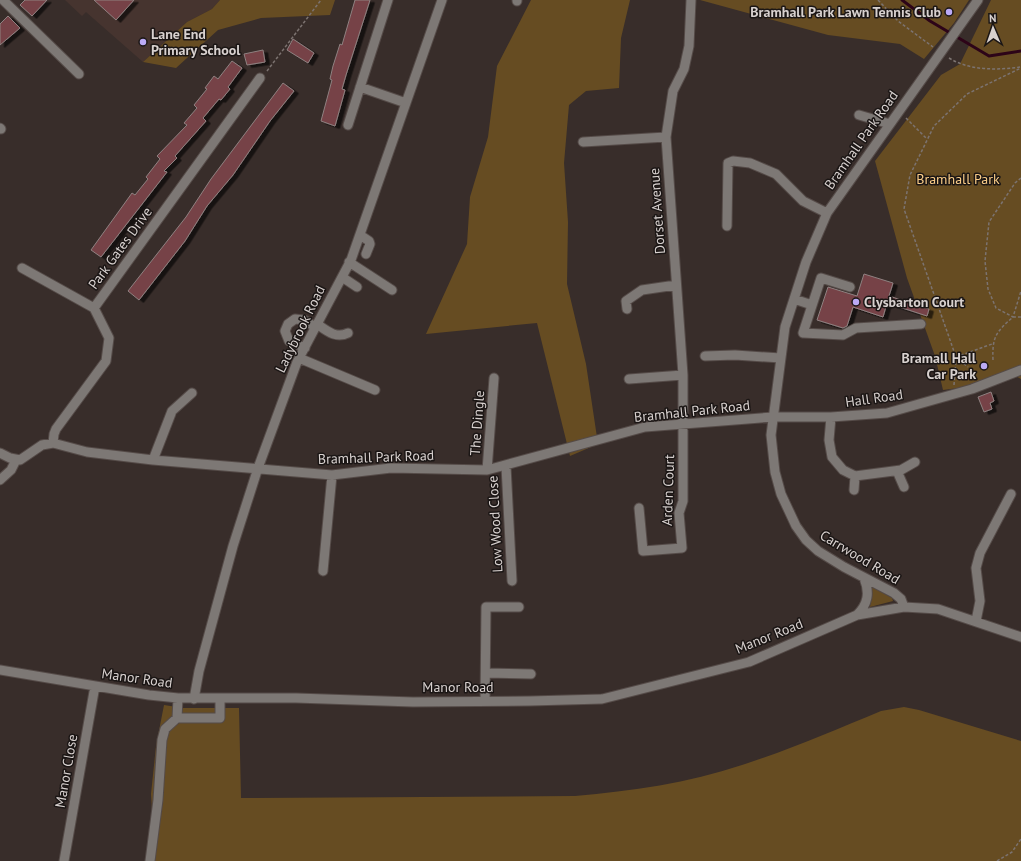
<svg xmlns="http://www.w3.org/2000/svg" width="1021" height="861" viewBox="0 0 1021 861" font-family="'PT Sans',sans-serif">
<defs>
<filter id="shadow"><feDropShadow dx="4.5" dy="2.5" stdDeviation="0" flood-color="#0009"/></filter>
</defs>
<rect width="100%" height="100%" fill="#382d2a"/>
<path fill="#46342f" d="M65,0H220L212,9L187,22L143,62L86,12L82,16Z"/>
<path fill="#664c22" d="M220,0H335L330,15L261,18L218,30L176,68L143,62L187,22L212,9Z
M531,0H630L621,38L619,88L586,91L569,105L564,163L568,222L567,284L586,364L598,444L570,456L537,323L426,334L467,244L470,197L488,137L497,66Z
M700,0H969L954,23L924,59L900,44L828,35Z
M991,0H1021V379L1012,374L966,387L943,390L935,356L907,278L875,161L941,75L960,64Z
M872,587L892,598L893,601L870,607Z
M164,705L183,708H239L241,798L575,796C632,791 688,783 742,765C789,750 835,730 881,711L904,707L919,710L1021,741V861H146L152,811L151,794L156,746Z"/>
<g fill="none" stroke-linecap="round" stroke-linejoin="round">
<path stroke="#2d0418" stroke-width="3" d="M902,0L930,21L989,56L1021,51"/>
</g>
<path fill="#764246" stroke="#8f8181" filter="url(#shadow)" d="M25,0H47L32,16L20,5Z
M94,0H134L116,20Z
M355,0H370L346,75L342,89L345,90L335,126L321,121L332,80L330,79L333,66L340,44L342,45Z
M8,16L20,28L0,45V24Z
M293,39L314,53L308,63L287,50Z
M263,50L265,62L247,65L244,54Z
M232,61L242,68L228,87L230,89L221,100L219,99L203,118L206,121L175,156L177,158L164,171L167,172L101,257L91,250L132,193L135,195L148,179L146,177L160,159L157,156L187,125L184,123L197,108L194,105L207,89L205,88L214,76L218,79Z
M283,83L294,91L270,121L233,175L207,206L185,241L139,300L128,291L186,217L211,179Z
M864,274L893,283L889,296L929,309L927,316L887,303L883,317L853,307L847,326L843,328L817,320L828,287L857,296Z
M991,392L994,401L990,403L992,409L984,412L978,397Z"/>
<g fill="none" stroke-linecap="round" stroke-linejoin="round">
<g stroke="#554b48" stroke-width="11">
<path id="minor" d="M3,0L79,74
M517,1V0
M360,87L406,103
M859,115L890,124
M348,125L388,0
M0,128L1,129
M583,142L666,137
M727,226L728,163L733,161L750,163L776,174L803,201L827,213
M360,235L369,241L370,244L366,254
M349,262L392,290
M22,268L94,308
M342,277L357,287
M850,287L821,278L803,333L843,335L856,328L921,324
M794,299L812,305
M627,309L626,301L642,290L676,285
M317,324C327,331 336,339 348,333
M305,348L289,341L285,331L288,324L295,319L304,320L315,327
M705,356L735,355L781,358
M299,358L375,390
M629,379L683,375
M831,417L829,440L832,457L843,470L855,476L886,472L901,470L915,462
M53,443L54,434L56,429L106,361L109,338L94,308L260,78
M0,453L10,458L20,460L42,445L53,443L87,452L153,460L332,475L391,468L487,470L645,427L773,417H831L887,413L972,389L1021,370
M153,460L172,411L192,393
M506,466L512,581
M487,470L494,378
M897,471L904,487
M0,480L11,470L16,460
M854,490L855,476
M639,508L643,551L682,548L679,513L683,501V375L666,137L673,91L684,69L689,46L691,0
M323,571L332,475
M904,607L901,599L894,593L844,567L818,551L806,540L796,526L781,494L775,472L771,435L785,327L806,262L827,213L978,0
M857,615C868,604 870,593 864,578
M976,621L980,601L976,568L980,553L1011,494
M0,670L149,695L178,698H296L413,702L530,701L602,699L749,662L857,615L904,607L938,609L1021,637
M486,673L531,674
M194,699L199,671L233,546L258,468L297,362L351,260L442,0
M485,701L486,607H519
M177,718L178,698
M64,861L95,686
M150,861L158,800L162,740L165,729L177,718H220V698"/>
</g>
<path stroke="#7c7370" stroke-width="1.5" stroke-dasharray="3 2" stroke-linecap="butt" d="M878,0L898,21L933,47
M949,58C970,71 997,70 1021,67
M267,71L321,0
M906,118L927,139
M1021,178L1015,183L989,222L985,261L988,289L996,308L1013,317L1021,291
M956,357L992,344
M956,357L968,367
M993,360C992,337 996,332 1013,317H1021
M954,385L956,357L904,209L910,175L934,126L967,94L1021,68
M997,861L1012,852L1021,839"/>
<use href="#minor" stroke="#7d7875" stroke-width="9"/>
</g>
<g fill="#bbaaf6" stroke="#1b1615" stroke-width="1.5">
<circle cx="949" cy="12" r="4"/>
<circle cx="143" cy="42" r="4"/>
<circle cx="856" cy="302" r="4"/>
<circle cx="984" cy="366" r="4"/>
</g>
<g text-anchor="middle" dominant-baseline="central" stroke-width="3" stroke-linejoin="round" paint-order="stroke">
<g font-size="14" font-weight="bold" fill="#d8d1cf" stroke="#1b1615" text-anchor="end">
<text x="941" y="12">Bramhall Park Lawn Tennis Club</text>
<text x="151" y="34" text-anchor="start">Lane End<tspan x="151" dy="16">Primary School</tspan></text>
<text x="864" y="302" text-anchor="start">Clysbarton Court</text>
<text x="976" y="358">Bramall Hall<tspan x="976" dy="16">Car Park</tspan></text>
</g>
<g font-size="14" fill="#d8d1cf" stroke="#1b1615">
<text transform="translate(861 140) rotate(-55)">Bramhall Park Road</text>
<text transform="translate(657 211) rotate(-94)">Dorset Avenue</text>
<text transform="translate(120 248) rotate(-54)">Park Gates Drive</text>
<text transform="translate(300 329) rotate(-64)">Ladybrook Road</text>
<text transform="translate(874 398) rotate(-8)">Hall Road</text>
<text transform="translate(692 411) rotate(-6)">Bramhall Park Road</text>
<text transform="translate(477 423) rotate(-86)">The Dingle</text>
<text transform="translate(376 457) rotate(-2)">Bramhall Park Road</text>
<text transform="translate(668 490) rotate(-88)">Arden Court</text>
<text transform="translate(495 524) rotate(-93)">Low Wood Close</text>
<text transform="translate(860 557) rotate(31)">Carrwood Road</text>
<text transform="translate(769 636) rotate(-22)">Manor Road</text>
<text transform="translate(137 678) rotate(8)">Manor Road</text>
<text x="458" y="687">Manor Road</text>
<text transform="translate(66 771) rotate(-80)">Manor Close</text>
</g>
<g font-size="14" fill="#fbcd88" stroke="#1b1615">
<text x="958" y="179">Bramhall Park</text>
</g>
</g>
<g transform="translate(993 28) rotate(358)" stroke="#1b1615" stroke-width="3" paint-order="stroke">
<path d="M0-3L7 15L0 10L-7 15Z" fill="#d8d1cf"/>
<text y="-6" font-size="11" font-weight="bold" text-anchor="middle" fill="#d8d1cf">N</text>
</g>
</svg>
